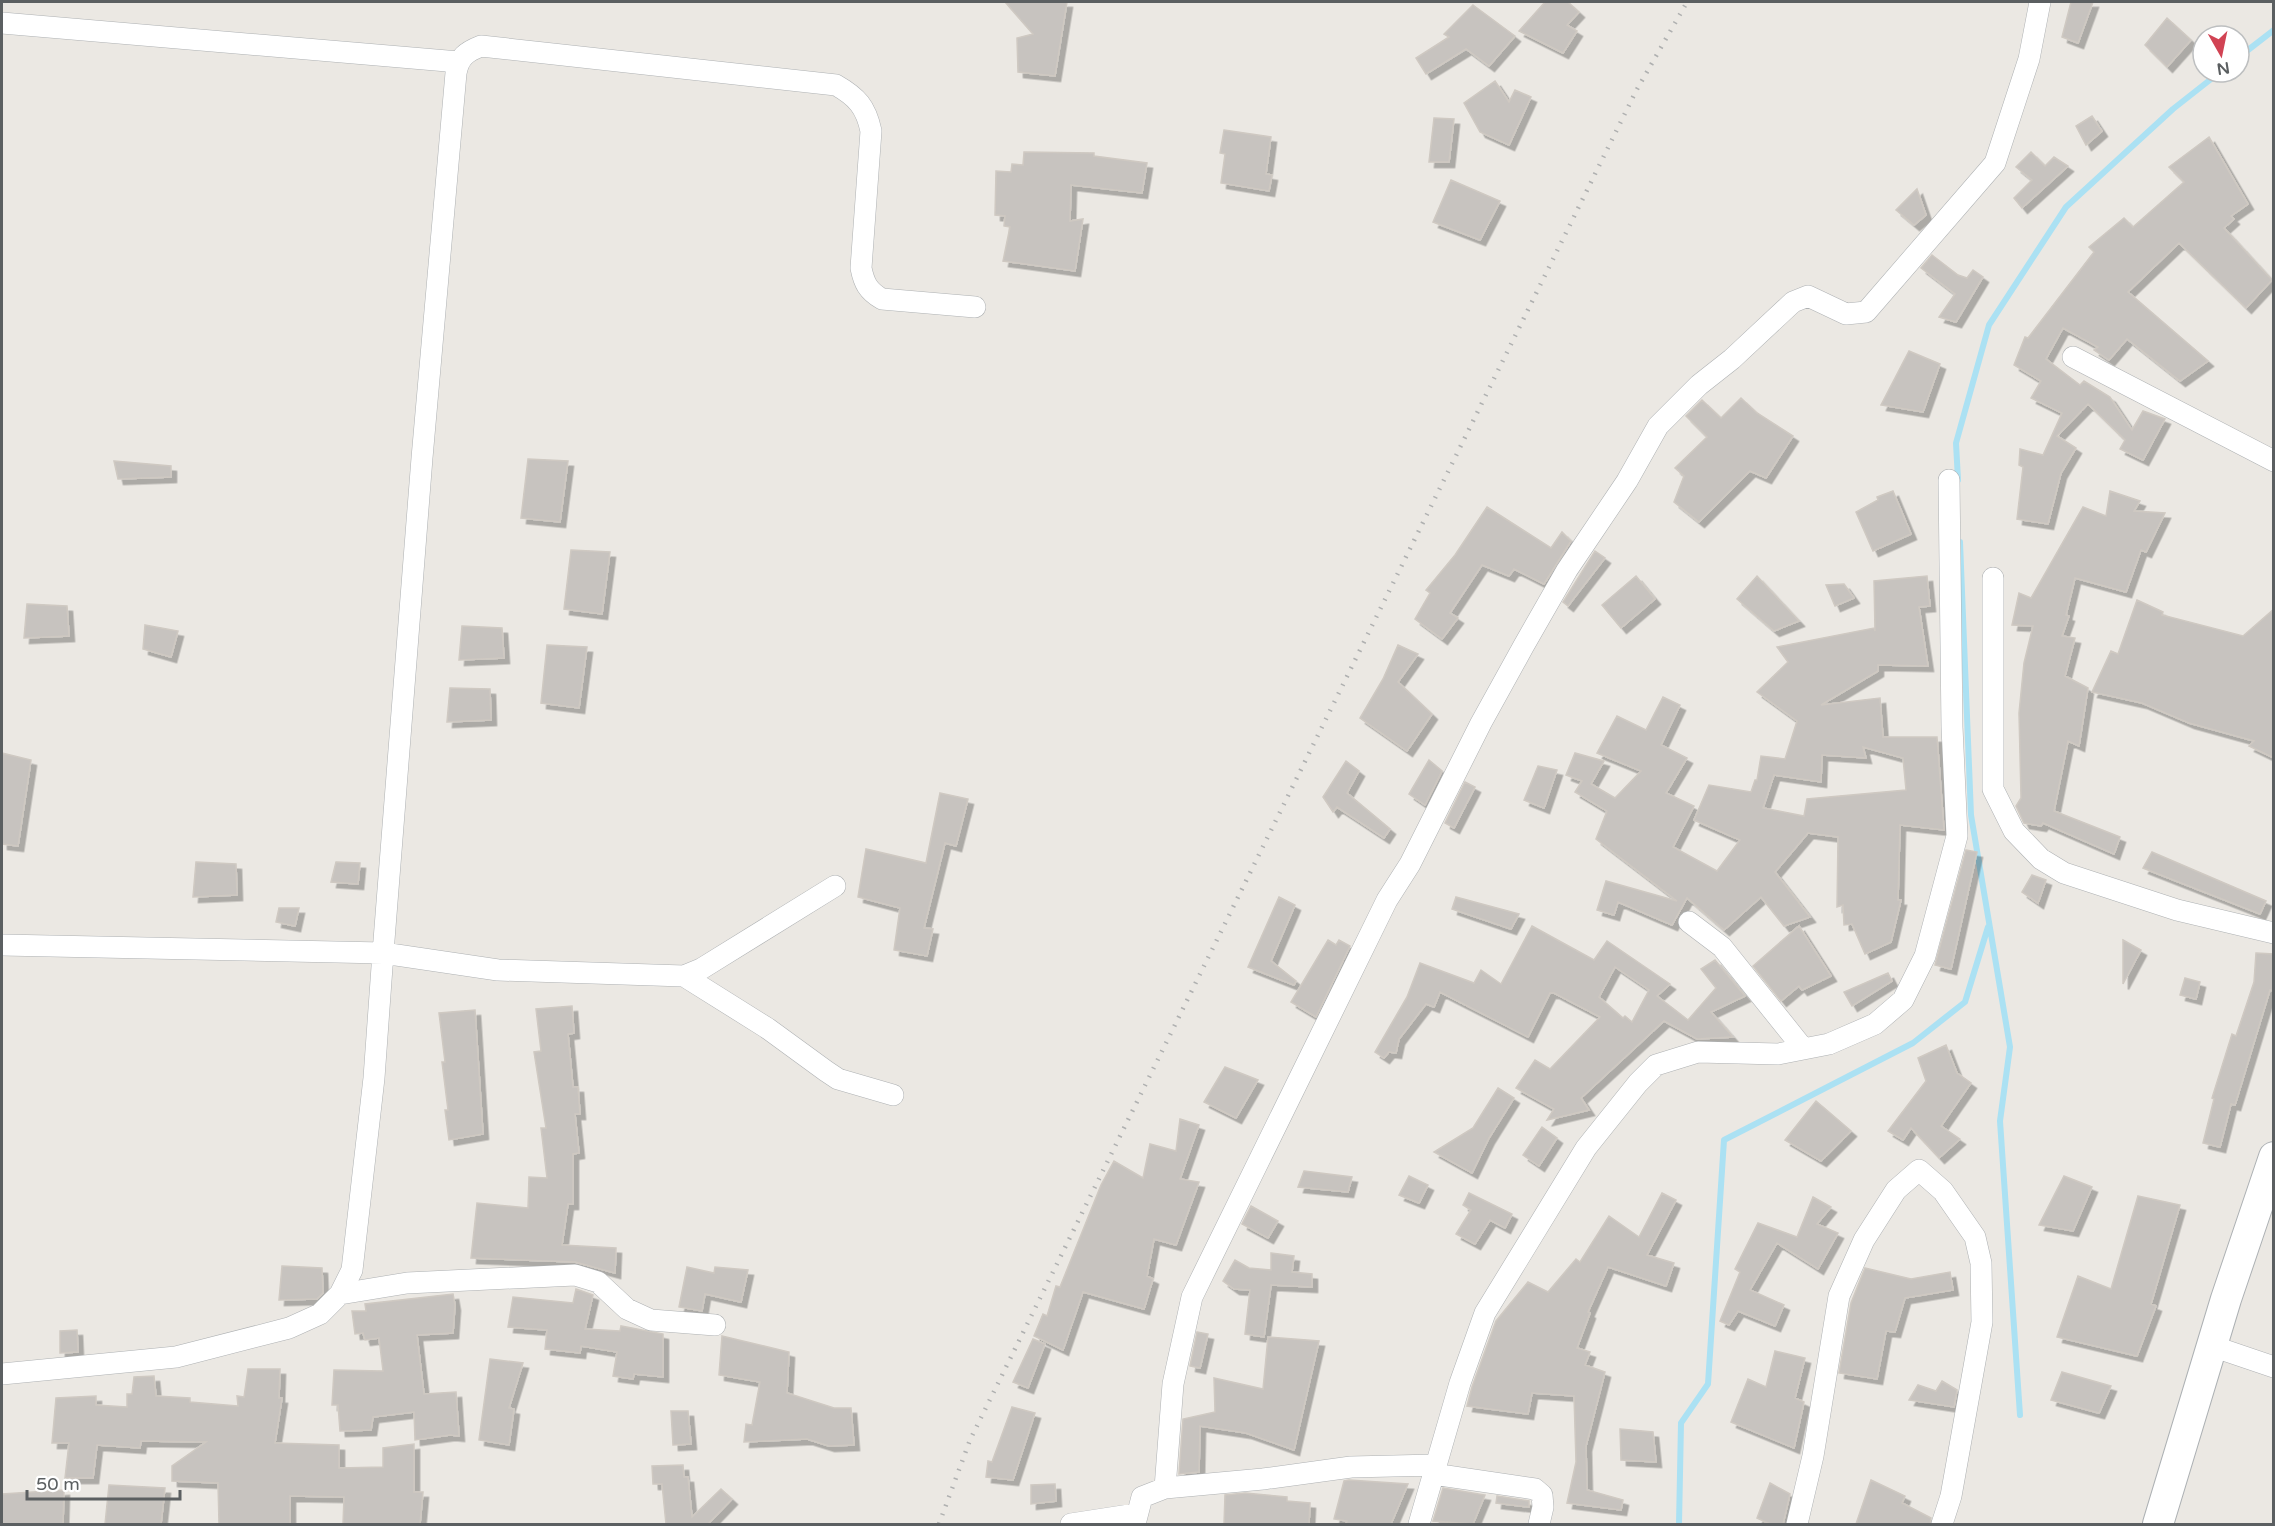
<svg xmlns="http://www.w3.org/2000/svg" width="2275" height="1526" viewBox="0 0 2275 1526" font-family="'Varela Round',sans-serif">
<defs>
<filter id="shadow"><feDropShadow dx="5.5" dy="5.5" stdDeviation="0" flood-color="#0004"/></filter>
</defs>
<rect width="100%" height="100%" fill="#ebe8e3"/>
<g fill="none" stroke-linecap="round" stroke-linejoin="round">
<path stroke="#abe1f3" stroke-width="6" d="M2239,57L2274,30
M1958,480L1956,443L1989,325L2066,207L2173,109L2220,72
M1960,542L1971,815L2010,1047L2000,1121L2020,1415
M1679,1524L1681,1423L1708,1384L1724,1140L1913,1043L1965,1002L1988,927"/>
</g>
<path fill="#c7c3bf" stroke="#cfc9c2" stroke-width="1.5" fill-rule="evenodd" filter="url(#shadow)" d="M1005,2H1067L1055,76L1018,72L1017,38L1033,34Z
M1545,2H1568L1579,12L1567,25L1577,31L1563,53L1519,31Z
M2071,2H2093L2078,43L2062,37Z
M1473,5L1515,36L1489,66L1466,49L1426,74L1416,58L1449,37L1444,34Z
M2167,18L2191,40L2167,67L2145,45Z
M1495,81L1509,102L1515,90L1531,97L1509,145L1480,132L1464,103Z
M2092,116L2102,131L2086,145L2076,126Z
M1434,118L1454,119L1449,162H1429Z
M1224,130L1271,137L1266,174L1272,175L1269,191L1221,183L1225,154L1220,153Z
M2209,137L2248,204L2231,216L2234,219L2224,228L2272,280L2246,308L2179,243L2128,292L2208,361L2180,381L2127,339L2109,360L2094,350L2098,347L2063,328L2046,359L2080,385L2084,381L2110,397L2132,430L2143,411L2165,419L2143,460L2120,449L2125,440L2088,404L2057,436L2076,448L2061,473L2048,524L2017,519L2023,467L2019,465L2020,449L2043,455L2062,413L2031,398L2041,381L2014,365L2025,337L2028,338L2094,252L2089,247L2124,218L2133,227L2184,182L2169,167Z
M1024,152L1094,153V156L1147,163L1142,193L1071,185L1070,221L1083,219L1075,271L1003,261L1010,227L1004,226L1005,216L995,215L996,171L1011,172L1012,164L1023,165Z
M2031,152L2045,166L2054,157L2068,166L2022,208L2014,198L2032,180L2016,167Z
M1451,180L1500,201L1480,240L1433,222Z
M1917,189L1926,215L1914,225L1896,210Z
M1932,255L1958,275L1967,278L1973,270L1983,277L1956,322L1939,317L1955,294L1921,268Z
M1909,351L1940,364L1923,412L1881,405Z
M1741,398L1757,413L1793,436L1766,478L1750,471L1699,522L1674,502L1684,476L1675,468L1707,437L1686,416L1702,400L1721,418Z
M528,459L568,461L560,522L521,518Z
M114,461L171,466V477L118,479Z
M1893,491L1911,534L1873,551L1856,512L1878,500L1877,497Z
M2110,491L2140,501L2134,511L2165,513L2146,552L2141,550L2126,592L2075,578L2066,615L2069,616L2062,636L2075,638L2065,676L2088,688L2079,746L2068,741L2054,811L2120,837L2114,854L2043,823L2041,826L2024,823L2016,806L2021,798L2019,713L2024,663L2033,626L2012,625L2019,593L2031,598L2083,507L2106,516Z
M1487,507L1551,548L1562,532L1571,541L1544,584L1514,569L1509,576L1482,565L1450,613L1458,618L1442,639L1415,619L1430,593L1426,590L1455,555Z
M571,550L610,552L602,614L564,609Z
M1595,551L1605,558L1568,606L1563,602Z
M1636,576L1655,599L1621,628L1602,605Z
M1757,576L1799,621L1774,631L1737,599Z
M1927,576L1930,606L1919,607L1928,666L1878,665V671L1821,705L1880,698L1883,737H1937L1944,830L1900,825L1898,900H1901L1891,942L1865,954L1852,924L1844,925L1843,905L1837,907L1838,837L1808,833L1775,872L1810,917L1784,926L1761,897L1724,930L1687,898L1672,925L1618,902L1614,915L1597,910L1606,881L1677,901L1596,839L1607,811L1575,792L1582,781L1566,775L1575,753L1604,761L1591,784L1615,798L1641,771L1597,753L1617,716L1646,730L1663,697L1680,705L1661,745L1687,758L1666,793L1694,806L1673,847L1717,871L1740,840L1694,820L1709,785L1751,792L1755,780H1757L1761,756L1785,759L1797,721L1757,692L1788,662L1777,647L1874,628L1875,631L1874,581ZM1863,747L1903,758L1906,790L1807,799L1804,816L1763,808L1774,775L1821,782L1822,755L1866,758Z
M1844,584L1854,598L1835,606L1826,585Z
M2137,600L2163,612L2162,615L2243,636L2274,609V758L2249,746L2254,741L2189,723L2142,703L2092,692L2111,651L2118,654Z
M27,604L67,606L69,636L24,638Z
M145,625L178,631L171,657L143,649Z
M462,626L502,628L504,658L459,660Z
M547,645L587,647L579,708L541,703Z
M1398,645L1418,654L1398,682L1432,714L1407,751L1360,718L1383,679Z
M450,688L490,689L491,720L447,722Z
M2,753L31,760L18,846L2,844Z
M1429,760L1442,771L1425,805L1409,794Z
M1346,761L1359,771L1347,793L1390,829L1384,838L1337,807L1333,812L1323,797Z
M1538,766L1557,770L1544,808L1524,800Z
M1465,782L1475,787L1454,828L1445,823Z
M940,793L968,799L956,846L945,843L924,928L933,929L927,956L894,950L900,908L858,897L866,849L926,863Z
M1966,850L1977,852L1951,969L1935,965Z
M2152,852L2266,901L2260,914L2143,868Z
M196,862L236,864L237,895L193,897Z
M336,862L360,863L358,884L331,882Z
M2032,875L2046,880L2038,903L2022,892Z
M1279,897L1295,905L1271,961L1296,981L1294,985L1248,967Z
M1456,897L1519,914L1511,929L1452,909Z
M279,908H299L295,926L276,922Z
M1532,926L1594,960L1607,941L1670,984L1657,996L1688,1020L1716,988L1701,969L1715,960L1745,996L1711,1012L1733,1037L1697,1039L1664,1021L1581,1098L1589,1110L1547,1120L1554,1109L1516,1088L1535,1060L1550,1069L1600,1017L1554,993H1550L1528,1037L1440,992L1434,1007L1426,1004L1399,1039L1396,1053L1389,1052L1384,1058L1375,1052L1407,997L1420,963L1474,983L1481,970L1501,984ZM1615,967L1649,990L1632,1022L1625,1016L1623,1018L1599,997Z
M1799,926L1831,976L1802,990L1799,986L1781,1001L1753,966Z
M1328,940L1336,945L1339,940L1350,946L1316,1017L1291,1002Z
M2123,940L2141,950L2123,984Z
M2256,953L2274,954V991L2270,990L2235,1105L2231,1104L2220,1147L2203,1143L2214,1099L2212,1098L2232,1034L2236,1036L2254,982Z
M1888,973L1892,981L1852,1006L1844,992Z
M2185,978L2200,982L2196,999L2180,995Z
M572,1006L574,1033L568,1034L573,1087H578L580,1114H575L579,1153L573,1154V1204H568L562,1245L616,1248L615,1273L575,1262L471,1258L477,1203L528,1208L529,1177L547,1178L541,1128H546L534,1052L541,1051L536,1009Z
M475,1010L483,1134L449,1140L445,1110H448L442,1062H445L439,1013Z
M1946,1045L1957,1073L1971,1083L1941,1126L1960,1139L1939,1158L1911,1128L1903,1140L1888,1131L1926,1081L1918,1058Z
M1225,1067L1258,1080L1236,1118L1204,1102Z
M1498,1088L1514,1098L1489,1138L1472,1173L1434,1152L1473,1128Z
M1816,1101L1851,1131L1821,1161L1785,1140Z
M1180,1119L1199,1125L1180,1179L1199,1182L1176,1245L1154,1239L1147,1276L1153,1279L1144,1309L1083,1292L1063,1350L1034,1336L1043,1314L1047,1316L1056,1286L1060,1287L1101,1185L1114,1161L1143,1178L1150,1144L1176,1151Z
M1542,1127L1557,1138L1539,1166L1523,1155Z
M1304,1171L1352,1177L1348,1192L1298,1187Z
M1409,1176L1428,1185L1419,1203L1399,1195Z
M2064,1176L2092,1187L2073,1231L2039,1225Z
M1469,1193L1512,1214L1505,1228L1490,1220L1475,1244L1456,1234L1471,1210L1463,1205Z
M1662,1193L1676,1200L1647,1255L1674,1263L1666,1286L1608,1267L1588,1312L1590,1313L1577,1348L1590,1352L1585,1365L1605,1372L1586,1446L1587,1490L1623,1500L1621,1510L1567,1503L1576,1462L1574,1396L1532,1393L1528,1414L1467,1406L1472,1387L1496,1321L1528,1282L1548,1292L1576,1259L1580,1262L1609,1216L1639,1237Z
M2138,1196L2180,1205L2151,1304L2156,1306L2137,1356L2057,1337L2078,1276L2111,1289Z
M1813,1197L1831,1207L1817,1224L1838,1233L1818,1269L1777,1243L1750,1290L1784,1305L1775,1326L1738,1311L1729,1325L1720,1321L1740,1272L1735,1269L1758,1223L1797,1237Z
M1251,1206L1278,1221L1268,1238L1242,1224Z
M1271,1253L1294,1256L1292,1272L1312,1274V1287L1271,1285L1264,1337L1245,1334L1250,1290L1234,1289L1223,1281L1235,1260L1249,1268L1271,1270Z
M282,1266L322,1268L323,1293L317,1299L279,1300Z
M687,1267L714,1273L715,1267L748,1270L741,1302L705,1294L702,1311L679,1307Z
M1865,1268L1911,1279L1950,1272L1953,1290L1905,1298L1895,1332L1886,1331L1877,1379L1839,1373L1851,1303Z
M576,1289L593,1295L585,1329L620,1331L621,1326L663,1334V1377L634,1374L633,1379L613,1376L617,1352L581,1346L580,1353L545,1349L547,1330L508,1327L513,1297L573,1303Z
M453,1294L455,1305L453,1333L417,1335L424,1394L456,1392L459,1436L450,1435L415,1440L414,1412L373,1417L371,1430L340,1431L338,1405H332L334,1370L383,1371L379,1338L365,1340L363,1333L355,1334L352,1311H366L365,1304Z
M77,1330L78,1352L60,1353V1331Z
M1197,1332L1208,1334L1200,1368L1190,1366Z
M722,1336L789,1352L787,1393L834,1408H851L854,1445L829,1446L807,1439L744,1442L746,1424L752,1425L760,1382L719,1375Z
M1268,1337L1319,1341L1294,1450L1246,1433L1200,1426L1199,1472L1179,1474L1183,1419L1215,1412L1214,1378L1263,1389Z
M1033,1339L1045,1344L1028,1388L1013,1382Z
M1775,1351L1805,1358L1795,1398L1804,1402L1794,1448L1731,1422L1748,1379L1766,1387Z
M490,1359L523,1363L509,1408L514,1409L509,1445L479,1440Z
M248,1369H280L279,1398H282L275,1443L339,1445V1468L383,1467V1448L414,1444V1492H423L420,1524H343L344,1497L290,1496V1524H219L218,1483L172,1481V1466L206,1442L141,1441L140,1448L97,1445L93,1478H65L69,1443H52L56,1398L96,1396V1405L127,1407V1394H132L134,1377L154,1376L156,1396L190,1398V1402L238,1406L237,1396L244,1397Z
M2062,1372L2111,1386L2099,1413L2051,1400Z
M1942,1381L1957,1390L1954,1407L1909,1400L1918,1385L1936,1391Z
M1012,1407L1035,1413L1013,1480L986,1477L988,1461L992,1462Z
M671,1411H688L691,1444L673,1445Z
M1620,1429L1653,1432L1656,1462L1621,1460Z
M683,1465L684,1477H688L692,1517L721,1489L732,1499L708,1524H666L662,1484H653L652,1466Z
M1349,1480L1408,1484L1391,1524H1346L1347,1521L1334,1519L1344,1481Z
M1871,1480L1905,1496L1902,1503L1931,1518L1930,1524H1856Z
M1770,1483L1790,1494L1783,1524H1770L1757,1518Z
M1055,1484L1056,1501L1031,1504V1485Z
M109,1485L165,1488L161,1524H105Z
M1443,1488L1485,1495L1473,1524L1433,1521Z
M64,1490L63,1524H2V1494Z
M1245,1493L1287,1497V1501L1310,1503L1309,1524H1224L1225,1495Z
M1497,1496L1529,1501V1507L1496,1503Z"/>
<g fill="none" stroke-linecap="round" stroke-linejoin="round">
<g stroke="#aeb1b3" stroke-width="22">
<path id="minor" d="M2,23L459,62
M2073,357L2274,461
M1993,578V789L2014,831L2041,859L2064,873L2177,910L2274,933
M1689,922L1722,947L1802,1047
M2,945L383,953L422,458L456,73C459,57 466,52 481,46L836,85C857,97 866,107 871,131L861,268C864,283 868,291 882,299L975,307
M684,976L767,1028L826,1071L838,1079L893,1095
M340,1294L407,1283L575,1275L598,1282L627,1309L651,1320L715,1325
M2212,1346L2274,1367
M2,1374L176,1357L289,1328L320,1314L340,1294L352,1270L374,1078L383,953L498,970L684,976L701,969L835,886
M1433,1474L1535,1489L1542,1495L1543,1507L1539,1524
M1165,1488L1173,1384L1192,1297L1387,900L1410,864L1481,723L1523,647L1567,570L1627,481L1658,426L1699,385L1732,359L1793,302L1808,296L1846,314L1866,312L1995,163L2029,59L2040,2
M1071,1524L1136,1514
M1135,1524L1142,1497L1165,1488L1263,1479L1351,1467L1435,1465
M1419,1524L1460,1383L1485,1313L1586,1148L1638,1083L1656,1065L1698,1052L1778,1054L1829,1044L1875,1024L1903,1000L1925,956L1957,836L1952,727L1949,480
M1797,1524L1813,1456L1839,1296L1864,1240L1896,1190L1919,1170L1943,1191L1975,1237L1981,1263L1982,1322L1951,1496L1942,1524"/>
</g>
<g stroke="#adb1b4" stroke-width="32">
<path id="secondary" d="M2158,1524L2226,1299L2274,1157"/>
</g>
<use href="#minor" stroke="#fff" stroke-width="21"/>
<use href="#secondary" stroke="#fff" stroke-width="30"/>
<path stroke="#afb0b0" stroke-width="4.5" stroke-dasharray="1.5 8" stroke-linecap="butt" d="M939,1524L970,1440L1636,91L1687,2"/>
</g>
<rect width="2275" height="1526" fill="none" stroke="#5b5f61" stroke-width="6"/>
<g transform="translate(2221 54) rotate(171)"><circle r="28" fill="#ffffff" stroke="#bdbfc0" stroke-width="1.5"/>
<path d="M0-4.5L10 22L0 15L-10 22Z" fill="#d14353"/>
<text y="-9" font-size="16" font-weight="bold" text-anchor="middle" fill="#5b5f61">N</text>
</g>
<path d="M27 1490v9h153v-9" fill="none" stroke="#5b5f61" stroke-width="3"/>
<text x="36" y="1490" font-size="18" fill="#5b5f61" stroke="#ffffff" stroke-width="4.5" paint-order="stroke">50 m</text>
</svg>
